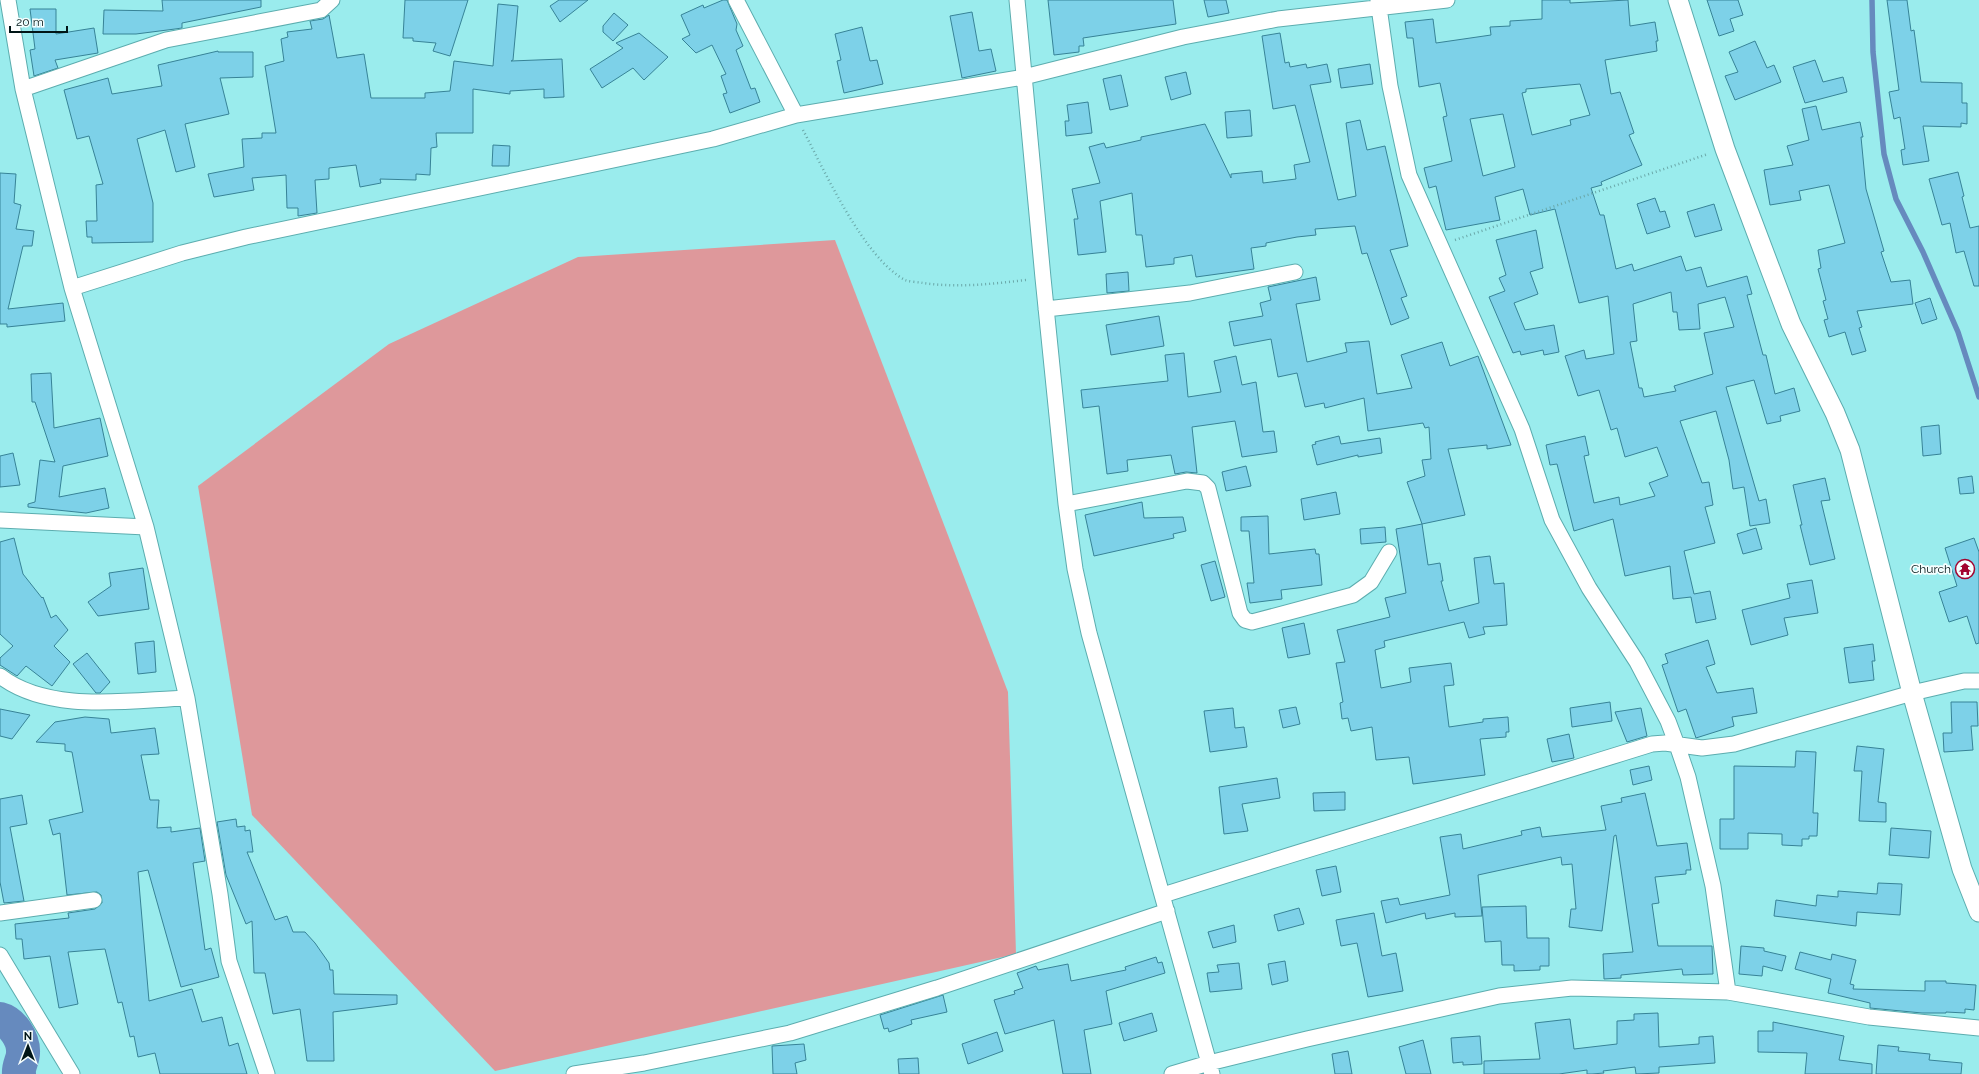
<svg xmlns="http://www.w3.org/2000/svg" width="1979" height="1074" viewBox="0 0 1979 1074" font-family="Raleway,sans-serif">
<rect width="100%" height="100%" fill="#9aeced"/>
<path fill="#de989b" d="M835,240L1008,692L1016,954L495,1071L252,815L198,486L389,344L578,257Z"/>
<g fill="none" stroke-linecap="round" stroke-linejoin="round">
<path stroke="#668abe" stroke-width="5.5" d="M1872,0L1873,52L1884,154L1896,199L1923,252L1958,332L1979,397"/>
<path stroke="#668abe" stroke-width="34" d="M0,1019C12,1022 24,1039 23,1053C23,1060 18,1066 19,1074"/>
</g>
<path fill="#7dd1e8" stroke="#378397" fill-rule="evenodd" d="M162,0H261V7L182,23V28L175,29L136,34H103L104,10L163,11Z
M405,0H468L450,56L433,51L436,43L413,41V38H403Z
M559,0H588L560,22L550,6Z
M723,0H727L737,24L736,30L743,46L736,50L751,89L755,88L760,102L730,113L723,94L727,93L721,76L726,74L712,45L696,53L682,39L690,35L681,15L703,5L704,8Z
M1048,0H1173L1176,24L1083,38L1084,46H1079V52L1054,55Z
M1204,0H1226L1229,13L1208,17Z
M1542,0H1570V3L1628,0L1630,26L1655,22L1658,41H1656L1657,51L1605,60L1611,94L1620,92L1634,133L1629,135L1642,165L1601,182L1602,185L1591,188L1600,215H1604L1616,269L1632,264L1634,271L1681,256L1686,271L1701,267L1707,287L1747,276L1752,294L1747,295L1763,355H1766L1775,394L1794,388L1800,411L1780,416L1781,421L1767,424L1754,380L1726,387L1759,501L1766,499L1770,523L1750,526L1744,487L1733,489L1729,460L1716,411L1680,421L1702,483L1709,482L1713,505L1705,507L1715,543L1684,551L1694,594L1710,591L1716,619L1696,623L1691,597L1673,599L1670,566L1625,576L1613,519L1574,531L1557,464L1550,465L1546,445L1585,436L1589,455L1584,456L1594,503L1619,497L1620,505L1655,496L1649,483L1668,476L1657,447L1625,457L1617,428L1611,430L1599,390L1578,396L1565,356L1584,350L1586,359L1614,354L1608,296L1579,303L1555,209L1530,215L1523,189L1495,197L1500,220L1446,230L1436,186L1429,188L1424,168L1452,161L1443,117L1447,116L1440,83L1419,87L1413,38H1407L1405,22L1433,19L1436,43L1491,35L1490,27L1510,26V21L1542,19ZM1580,84L1590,115L1570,120L1571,125L1532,135L1522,93L1526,92V89ZM1503,114L1515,167L1483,176L1470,119ZM1671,292L1673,312H1677L1679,330L1700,329L1698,304L1725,297L1734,327L1704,333L1713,374L1674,386L1676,391L1644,397L1642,388H1639L1630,342L1637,341L1633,304Z
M1707,0H1738L1743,15L1730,19L1734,31L1719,36Z
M1887,0H1907L1911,31L1914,30L1921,82L1962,83V103H1967V124L1961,123V127L1923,126L1929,161L1903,165L1901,150L1905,149L1900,117L1894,119L1889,92L1899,90Z
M498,4L518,6L513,60L511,61L562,59L564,97L544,98V89L510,91V94L473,89V133H436L437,147L431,148L430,175L416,174V180L380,179L381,183L360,187L356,165L329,168V179L315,180L317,213L298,216V208H287L286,175L252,178L254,190L214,197L208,174L244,167L242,139L262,138V133H276L265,66L284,61L281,39L288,37L287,32L312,29L310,21L323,19L329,15L337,58L364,54L371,98H425V93L450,91L454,61L493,66Z
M30,9H56V34L94,28L98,53L55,60L58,68L34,76L30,50L35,49Z
M972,12L979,51L991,49L996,71L962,78L950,16Z
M614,13L628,25L613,41L603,32V26Z
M862,27L870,61L877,60L883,84L844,93L837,61L841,60L835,34Z
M639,33L668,57L644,80L633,68L602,88L590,69L623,48L616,43Z
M1280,33L1285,63L1289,62L1290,67L1306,64L1307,68L1327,64L1331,82L1310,85L1338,200L1356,196L1346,123L1360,120L1367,150L1385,146L1408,246L1390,250L1407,296L1401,298L1409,318L1391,325L1367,253L1362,254L1355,226L1315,229L1316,235L1297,237L1266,243V246L1251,248L1254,269L1196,277L1192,255L1174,258V264L1146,267L1142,235H1136L1132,193L1100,201L1106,252L1078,255L1074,219H1078L1072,189L1100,183L1089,147L1104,143L1106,148L1141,140V137L1205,124L1231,178V174L1262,171L1263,183L1296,179L1294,165L1310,162L1295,105L1273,109L1262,36Z
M1755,41L1767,68L1774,65L1781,82L1735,100L1725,76L1738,72L1729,52Z
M218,51V52H253V77L220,78L229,114L185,124L195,167L176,172L165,130L137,139L153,203V242L92,243V237H87L86,221H97L96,185L103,184L89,136L77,139L64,90L108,78L112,94L162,86L158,65Z
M1815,60L1823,82L1843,77L1847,92L1805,103L1793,67Z
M1370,64L1373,84L1341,88L1338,69Z
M1186,72L1191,94L1171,100L1165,77Z
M1121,75L1128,106L1110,110L1103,79Z
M1088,102L1092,133L1066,136L1065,121H1069L1067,105Z
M1816,106L1822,130L1860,122L1863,137H1861L1866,189L1884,251L1881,252L1891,282L1910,280L1913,304L1857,311L1862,327L1859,328L1866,351L1852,355L1845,332L1829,337L1824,320L1828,319L1823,301L1826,300L1818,269L1821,268L1818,250L1845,243L1829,185L1799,191L1801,200L1770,205L1764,170L1793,165L1787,146L1809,140L1802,109Z
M1250,110L1252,136L1227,138L1225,112Z
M493,145L510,146L509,166H492Z
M1958,172L1964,196L1962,197L1970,228L1979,226V286H1974L1964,251L1956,253L1950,223L1942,225L1929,179Z
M0,173L16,174L14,203L21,205L16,229L34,231L32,246H23L8,309L63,303L65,321L7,327V324H0Z
M1655,198L1660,212L1665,211L1670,227L1647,234L1637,204Z
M1714,204L1722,230L1695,237L1687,212Z
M1536,230L1543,268L1530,272L1538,294L1514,303L1525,330L1554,325L1559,352L1544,355L1543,350L1521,355L1520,351L1513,353L1489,297L1505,291L1499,278L1506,275L1496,240Z
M1128,272L1129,291L1107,293L1106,274Z
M1316,277L1320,300L1296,304L1307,362L1347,352L1345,343L1369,341L1377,394L1412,388L1401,355L1442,342L1450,366L1478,356L1511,445L1487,449V445L1448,449L1465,515L1422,524L1428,565L1440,563L1443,581H1441L1449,611L1479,603L1474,558L1490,556L1494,584L1504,583L1507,625L1483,627L1485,634L1469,638L1464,622L1384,641L1385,647L1375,650L1381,688L1411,682L1409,668L1451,663L1454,685L1444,686L1449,727L1483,722V719L1508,717L1509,732H1506V737L1480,739L1485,775L1413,784L1409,757L1376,760L1372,727L1351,731L1348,718L1342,719L1340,703L1343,702L1336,663L1345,662L1337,630L1390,617L1385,598L1406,593L1396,529L1422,524L1407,482L1425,476L1422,460L1431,459L1429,427L1425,428L1423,423L1368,431L1364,398L1325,408L1324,403L1305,407L1297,373L1278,377L1271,339L1234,346L1229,322L1263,316L1260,303L1271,300L1268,287Z
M1930,298L1937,319L1922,324L1915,303Z
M1159,316L1164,346L1111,355L1106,325Z
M1184,353L1188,397L1221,392L1214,361L1236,356L1242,385L1256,382L1263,432L1274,431L1277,452L1242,457L1235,421L1192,427L1197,473L1186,472L1175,474L1171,455L1127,460L1128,471L1107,474L1099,406L1083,408L1081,390L1168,381L1165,355Z
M51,373L54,428L100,418L108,456L63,466L59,497L105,488L109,508L86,513L28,507V504L35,502L40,460L55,462L35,402H32L31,374Z
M1939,425L1941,454L1923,456L1921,427Z
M1339,436L1341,444L1380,438L1382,453L1358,457V455L1317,465L1312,445L1316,444L1315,442Z
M13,453L20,485L0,487V456Z
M1246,466L1251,486L1226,491L1222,472Z
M1972,476L1974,493L1960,494L1958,478Z
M1825,478L1830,500L1821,501L1835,559L1810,565L1800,525H1802L1793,485Z
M1336,492L1340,514L1304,520L1301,499Z
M1142,502L1144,518L1183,517L1186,531L1173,534L1174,538L1094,556L1085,515Z
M1268,516L1269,554L1315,549L1316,554H1319L1322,585L1281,590L1282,599L1250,603L1247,583H1254L1249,531H1241V517Z
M1385,527L1386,542L1361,544L1360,529Z
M1756,528L1762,549L1743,554L1737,534Z
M14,538L23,574L42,598L43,597L51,618L56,615L68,630L54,646L70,662L52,686L26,666L17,676L0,665V658L13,646L0,634V542Z
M1974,538L1979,552V643L1976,644L1967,616L1949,622L1939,592L1957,586L1945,548Z
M1215,561L1225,597L1211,601L1201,565Z
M143,568L149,609L98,616L88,602L111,586L109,573Z
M1812,580L1818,613L1784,618L1788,635L1751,645L1742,610L1790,598L1787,584Z
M1304,623L1310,654L1288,658L1282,628Z
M1708,640L1715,664L1706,667L1717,693L1753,688L1757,713L1732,717L1734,726L1696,738L1686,709L1678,712L1662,665L1668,663L1665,654Z
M154,641L156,672L138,674L135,643Z
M1873,644L1875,661H1872L1874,680L1849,683L1844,648Z
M87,653L110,682L100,693H96L73,664Z
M1610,702L1612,721L1572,727L1570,708Z
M1951,702H1977L1978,726H1971L1973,750L1944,752L1943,733H1952Z
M1296,707L1300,724L1283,728L1279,710Z
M1233,708L1235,728L1244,727L1247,747L1210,752L1204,711Z
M1641,708L1647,736L1627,742L1615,712Z
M0,709L30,715L12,739L0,736Z
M85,717L109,719L111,733L155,728L159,754L141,755L150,800H159L157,828L171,827V832L200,828L205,861L193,863L205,950L211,948L219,977L181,987L148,870L138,872L149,1001L192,989L202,1022L222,1017L229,1046L238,1043L247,1074H160L155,1053L138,1057L134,1036L130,1037L122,1002L118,1003L105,949L68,952L78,1004L59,1008L50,956L24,959L22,939H16L15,924L69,918L68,913L95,909L102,903L101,895L97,892L67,895L60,833L53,835L49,820L83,812L72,752L65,751V744L36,742L55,722Z
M1569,734L1574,758L1552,762L1547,739Z
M1857,746L1884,749L1878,802L1886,803V822L1859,821L1862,771H1854Z
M1796,751L1816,752L1813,813H1818L1817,836H1809V839H1802V846L1782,845V834L1748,833V849H1720V819H1734V766L1795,767Z
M1649,766L1652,780L1633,785L1630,770Z
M1277,778L1280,798L1242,804L1248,831L1224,834L1219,787Z
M1345,792V810L1314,811L1313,793Z
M1645,793L1657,846L1687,843L1691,870H1686V874L1655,877L1659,903L1652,904L1658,946H1712L1713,974L1683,975L1682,969L1621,975V978L1604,979L1603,954L1633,952L1616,835L1614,836L1602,931L1569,927L1571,909H1576L1572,864L1562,865L1561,857L1478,875L1482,916L1455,917V913L1426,919L1425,913L1386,923L1381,901L1398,898L1400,905L1450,895L1440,837L1461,834L1463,849L1522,835L1521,831L1540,827L1542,837L1606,830L1601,806L1622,802L1621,798Z
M22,795L27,824L10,827L24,901L4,903L0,882V799Z
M236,819L237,827L245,826V831L250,830L253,852H247L275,920L287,916L293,932H305L315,943L329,963L330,970H333L334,994L397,995V1004L333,1012L334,1061H307L300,1009L273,1014L265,973H254L252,921L246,924L226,875L217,822Z
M1891,828L1931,831L1929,858L1889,855Z
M1336,866L1341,892L1322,896L1316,870Z
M1878,883L1902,884L1900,915L1857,912L1856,926L1774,916L1776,900L1816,906L1817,895L1838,897V891L1877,894Z
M1526,906L1527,938H1549V966H1540V970L1514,971V965H1502L1501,941L1485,942L1482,907Z
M1299,908L1304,924L1278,931L1274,915Z
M1374,913L1382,956L1396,953L1403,991L1368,997L1357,943L1341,946L1336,920Z
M1234,925L1236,942L1213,948L1208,932Z
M1741,946L1764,948V951L1786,956L1782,971L1763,966L1762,976L1739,974Z
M1800,952L1831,960L1832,954L1856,960L1850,984L1854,985L1853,989L1925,991V981H1946V983L1976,985L1974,1010L1965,1009V1013L1946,1012V1013H1922L1870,1008V1003L1828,993L1831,979L1795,969Z
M1156,957L1158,963L1162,962L1165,973L1106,991L1112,1024L1084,1030L1091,1074H1063L1054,1020L1005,1034L994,1000L1015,994L1014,991L1023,988L1017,973L1036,966L1038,970L1068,964L1071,981L1126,970L1125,967Z
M1285,961L1288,981L1272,985L1268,964Z
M1239,963L1242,989L1210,992L1207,973L1219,972L1217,965Z
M943,995L947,1012L911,1020L912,1024L889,1032L888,1028L884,1029L880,1015Z
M1152,1013L1157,1031L1124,1041L1119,1023Z
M1658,1013L1659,1047L1699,1044V1037L1713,1036L1715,1063L1659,1067V1073L1636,1074L1635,1067L1603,1071L1604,1073L1592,1074H1587V1070L1559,1074H1484V1061L1540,1059L1535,1023L1570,1019L1574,1049L1617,1044V1021L1634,1020V1014Z
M1773,1022L1844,1036L1839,1060L1872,1064V1074H1805L1807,1053L1758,1052V1031H1773Z
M997,1032L1003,1051L968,1064L962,1044Z
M1480,1036L1482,1064L1463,1065V1062L1453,1063L1451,1038Z
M1423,1040L1431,1074H1406L1399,1047Z
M804,1044L806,1060L795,1063L797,1074H773L772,1046Z
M1878,1045L1899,1047L1898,1051L1930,1054L1929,1060L1962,1063L1961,1074H1876Z
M1348,1051L1352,1074H1335L1332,1054Z
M918,1058L919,1074H899L898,1059Z"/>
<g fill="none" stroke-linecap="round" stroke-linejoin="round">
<g stroke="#5cadaf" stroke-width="17">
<path id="minor" d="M8,0L23,89L72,288L146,527L187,698L220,894L229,961L267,1074
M736,0L796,115
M1017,0L1043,278L1066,504L1075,569L1089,633L1212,1074
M1378,0L1390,86L1409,175L1522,429L1552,520L1589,588L1637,662L1668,721L1677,745L1688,777L1713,886L1728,992
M23,89L166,40L321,10L332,0
M72,288L182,253L246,237L713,139L796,115L1024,77L1183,37L1278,19L1447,0
M1046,309L1190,293L1295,272
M1066,504L1187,481L1203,483L1208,488L1240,613L1245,620L1252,622L1353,595L1371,582L1389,552
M0,520L146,527
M0,676C49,714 129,700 187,698
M1163,895C1326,843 1489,795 1652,744L1665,743L1702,748L1734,744L1912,693L1964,681H1979
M0,913L94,900
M0,955L72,1074
M574,1074L644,1063L790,1033L937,988L1167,911
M1172,1074L1209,1063L1307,1039L1499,996L1572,988L1728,992L1869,1017L1979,1028"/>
</g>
<g stroke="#5cadaf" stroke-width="21">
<path id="tertiary" d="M1678,0L1725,149L1791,324L1835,413L1850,450L1912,693L1962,869L1979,912"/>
</g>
<path stroke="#6aa8a9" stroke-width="2.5" stroke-dasharray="1 3" stroke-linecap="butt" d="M803,130C825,172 864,258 905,280C910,282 918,282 923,283C958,288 991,284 1026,280
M1455,240L1708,154"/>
<use href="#minor" stroke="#fff" stroke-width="15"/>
<use href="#tertiary" stroke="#fff" stroke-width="19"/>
</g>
<defs>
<g id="temple-ring" transform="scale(1)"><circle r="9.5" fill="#f6fefe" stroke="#a2032f" stroke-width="1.5"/><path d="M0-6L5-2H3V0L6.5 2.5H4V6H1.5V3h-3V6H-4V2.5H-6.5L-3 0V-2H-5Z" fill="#a2032f"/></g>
</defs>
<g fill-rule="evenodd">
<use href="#temple-ring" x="1965" y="569"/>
</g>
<g text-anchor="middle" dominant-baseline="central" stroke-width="3.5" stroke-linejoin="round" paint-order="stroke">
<g font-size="12" fill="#001516" stroke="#f6fefe" text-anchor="end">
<text x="1951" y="569">Church</text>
</g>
</g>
<g transform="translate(28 1046)" stroke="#f6fefe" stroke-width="3" paint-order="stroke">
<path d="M0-3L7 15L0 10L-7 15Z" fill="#001516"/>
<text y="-6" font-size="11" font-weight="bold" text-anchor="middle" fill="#001516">N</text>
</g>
<path d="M10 26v6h57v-6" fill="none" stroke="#001516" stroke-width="2"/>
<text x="16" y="26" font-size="12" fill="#001516" stroke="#f6fefe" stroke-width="3" paint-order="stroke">20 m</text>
</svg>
